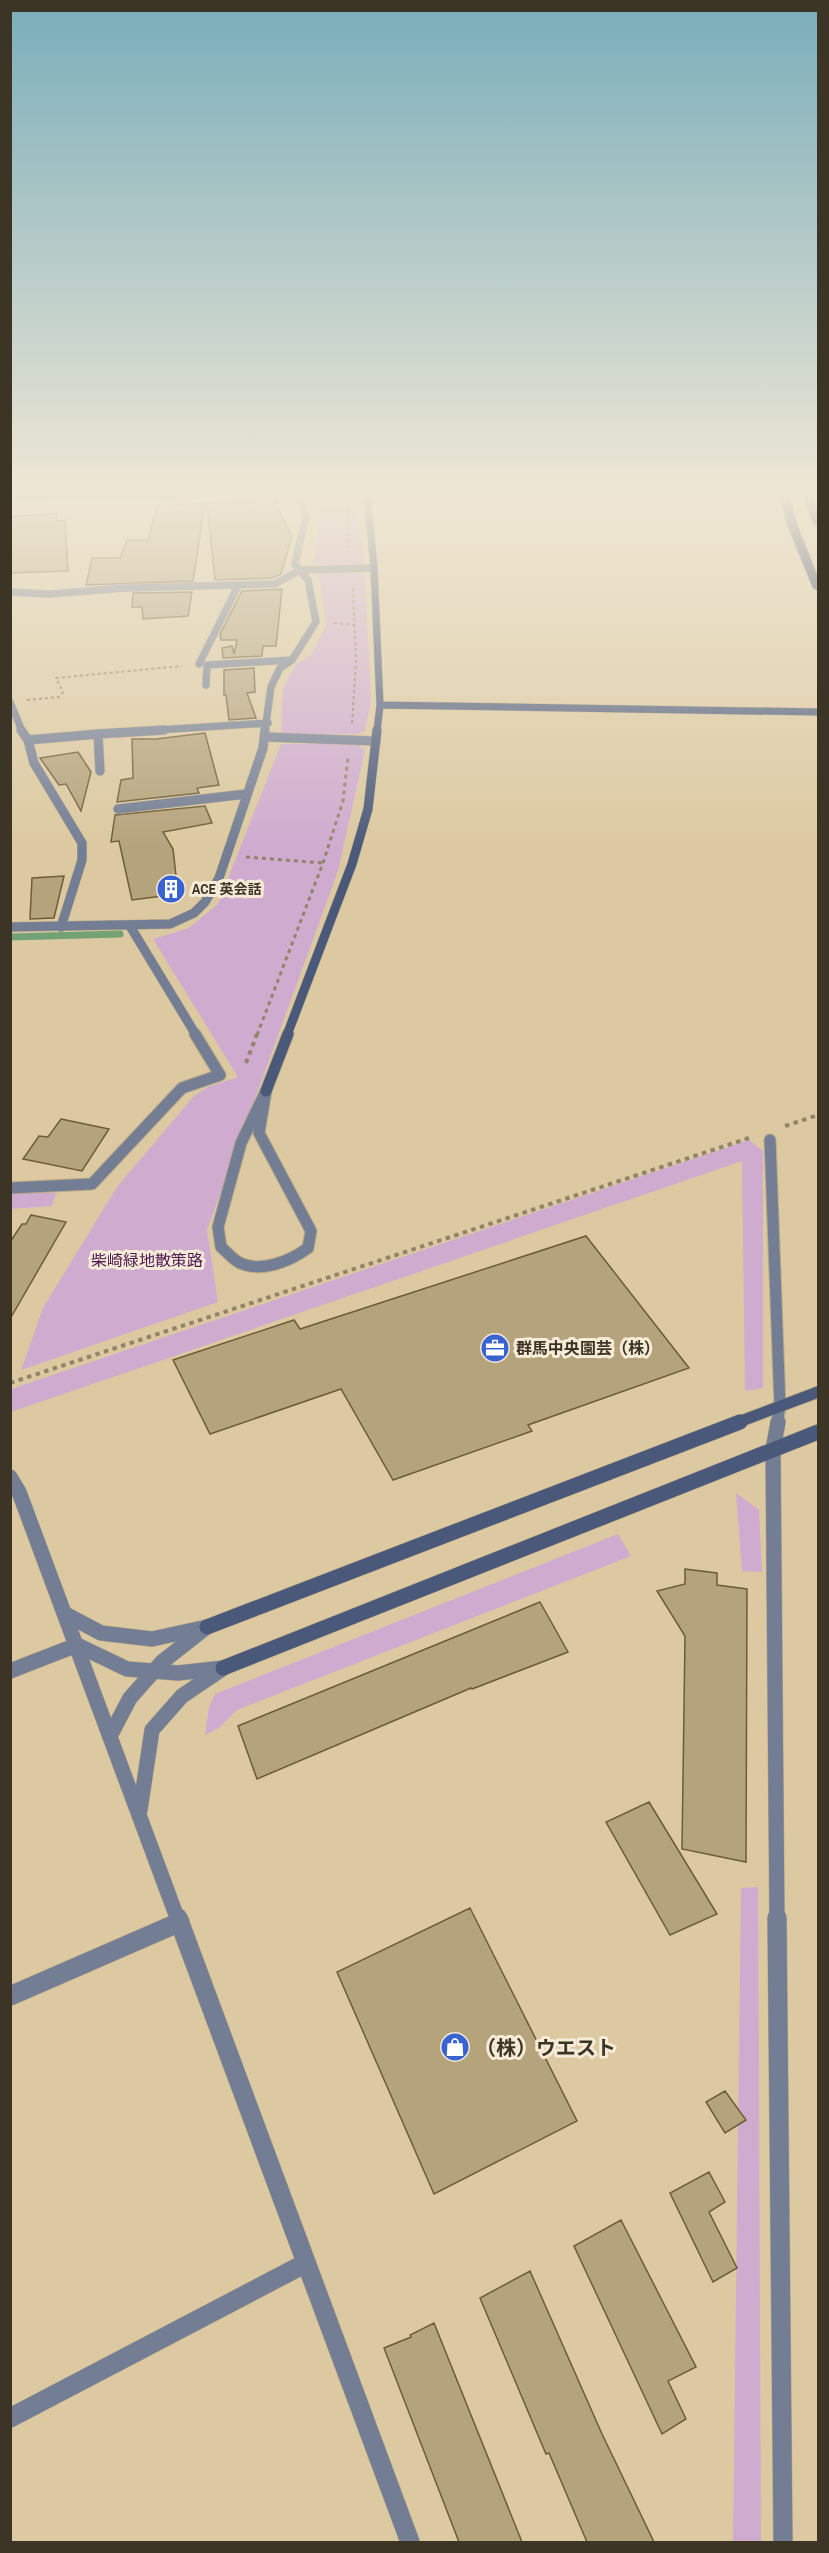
<svg xmlns="http://www.w3.org/2000/svg" width="829" height="2553" viewBox="0 0 829 2553" font-family="'Archivo Narrow','Noto Sans JP',sans-serif">
<rect width="100%" height="100%" fill="#dcc9a1"/>
<path fill="#cfabd0" d="M319,493H356L364,562C351,568 327,568 314,563L320,518Z
M11,497L47,498L41,508L11,510Z
M357,571L365,575L371,700L365,731L357,734H285L281,731L283,688L296,664L310,656L327,625L318,574Z
M281,744H357L365,750L338,871L207,1230L218,1302L21,1370L43,1308L117,1187L194,1096L208,1087L238,1077L153,939L189,928L218,904Z
M749,1140L763,1151V1388L745,1391L742,1161L11,1412V1389Z
M11,1193H56L52,1206L11,1209Z
M736,1493L759,1510L762,1572L742,1571Z
M618,1534L631,1556L237,1710L219,1728L205,1735L209,1708L215,1694Z
M758,1887L761,2542H733L741,1888Z"/>
<g fill="none" stroke-linecap="round" stroke-linejoin="round">
<path stroke="#73a375" stroke-width="7" d="M10,937L120,934"/>
</g>
<path fill="#b5a37c" stroke="#6d5c37" stroke-width="1.5" d="M276,497L278,509L292,536L281,574L273,578L215,580L207,503Z
M205,503L193,581L86,585L92,558H120L127,540H148L157,506Z
M56,513L58,521L65,520L68,571L10,573V517Z
M282,589L276,646H263L262,656L223,658L222,648L232,646L234,654L237,640H221L220,634L242,591Z
M192,592L188,616L143,619L142,607H132L133,593Z
M254,668L255,692L247,693L256,718L229,720L226,695H224V670Z
M205,733L219,785L197,788L199,793L117,802L121,780L133,778L132,739H156Z
M78,752L91,772L81,811L66,784L59,785L40,758Z
M205,806L212,823L163,832L173,849L178,894L132,900L119,841L111,842L115,815Z
M64,876L54,918L30,919L32,878Z
M61,1119L109,1129L82,1171L23,1159L39,1136L48,1137Z
M31,1215L66,1222L10,1319V1242L22,1224H26Z
M586,1236L689,1368L528,1425L532,1431L393,1480L341,1389L210,1434L173,1360L294,1320L300,1329Z
M685,1569L717,1573V1585L747,1589L746,1862L682,1849L685,1636L657,1591L685,1584Z
M540,1602L568,1652L472,1689L471,1688L257,1779L238,1726Z
M649,1802L717,1914L670,1935L606,1822Z
M470,1908L577,2121L434,2194L337,1972Z
M725,2091L746,2120L725,2133L706,2102Z
M709,2172L725,2202L709,2212L737,2268L713,2282L670,2193Z
M621,2220L696,2367L668,2381L686,2419L662,2434L574,2246Z
M530,2271L602,2434L654,2542H587L549,2453L546,2454L480,2298Z
M434,2323L522,2542H459L384,2348L411,2337L410,2335Z"/>
<g fill="none" stroke-linecap="round" stroke-linejoin="round">
<g stroke="#b9a886" stroke-width="8">
<path id="lane-far3" d="M10,702L22,731"/>
</g>
<g stroke="#b9a886" stroke-width="10">
<path id="lane-far2" d="M21,730L28,740L98,734
M28,740L34,763L82,843V860L61,927"/>
</g>
<g stroke="#b9a886" stroke-width="16">
<path id="lane-far1" d="M10,1477L19,1492L178,1920
M65,1614L101,1633L152,1639L207,1627
M10,1671L77,1645L127,1669L178,1673L223,1668
M110,1736L130,1698L162,1662L204,1629
M140,1810L152,1730L182,1696L222,1669"/>
</g>
<g stroke="#b9a886" stroke-width="20">
<path id="lane" d="M178,1918L410,2542
M10,1996L180,1922
M10,2418L306,2263"/>
</g>
<g stroke="#b9a886" stroke-width="8">
<path id="street-far4" d="M10,592L50,594L125,588L275,584L300,570L374,568
M199,664L238,586
M206,685L207,665L291,660
M141,731L268,723
M265,731L271,687L280,668L292,660L316,622L308,580L295,564L306,516L298,493"/>
</g>
<g stroke="#b9a886" stroke-width="10">
<path id="street-far3" d="M265,737L376,741
M100,771L98,734L164,730
M118,809L246,794
M130,926L196,1035
M10,927L170,924L194,913L205,902L219,878L263,748L265,730"/>
</g>
<g stroke="#b9a886" stroke-width="13">
<path id="street-far2" d="M266,1091L259,1133L311,1231L308,1248C290,1261 262,1273 240,1263C233,1260 227,1252 221,1247L218,1227L241,1143Z
M770,1140L780,1407L777,1423
M10,1188L92,1184L182,1088L220,1075L195,1034"/>
</g>
<g stroke="#b9a886" stroke-width="16">
<path id="street-far1" d="M777,1920L773,1450L778,1422"/>
</g>
<g stroke="#b9a886" stroke-width="20">
<path id="street" d="M777,1918L783,2542"/>
</g>
<g stroke="#b9a886" stroke-width="8">
<path id="secondary-far3" d="M367,493L374,568L380,705L377,731
M10,496H158L225,493
M380,705L818,712"/>
</g>
<g stroke="#b9a886" stroke-width="10">
<path id="secondary-far2" d="M287,1035L352,864L368,809L377,730"/>
</g>
<g stroke="#b9a886" stroke-width="13">
<path id="secondary-far1" d="M266,1091L288,1034
M736,1423L818,1392"/>
</g>
<g stroke="#b9a886" stroke-width="16">
<path id="secondary" d="M207,1627L740,1422
M223,1668L818,1432"/>
</g>
<g stroke="#b9a886" stroke-width="2">
<path id="highway" d="M779,493H789L798,527L818,577V591L813,588L788,527Z
M803,493H813L818,511V527L813,524Z"/>
</g>
<path stroke="#928468" stroke-width="2" stroke-dasharray="3 3" stroke-linecap="butt" d="M347,503L349,552
M334,623L355,625
M27,700L59,697L63,692L56,678L182,666
M352,723L356,663L353,587"/>
<path stroke="#928468" stroke-width="3" stroke-dasharray="4 4" stroke-linecap="butt" d="M246,857L323,863
M257,1035L323,863L343,801L348,757"/>
<path stroke="#928468" stroke-width="4" stroke-dasharray="4.5 4.5" stroke-linecap="butt" d="M246,1063L257,1034
M785,1126L818,1115
M10,1383L749,1138"/>
<use href="#lane-far3" stroke="#737e95" stroke-width="7"/>
<use href="#lane-far2" stroke="#737e95" stroke-width="9"/>
<use href="#lane-far1" stroke="#737e95" stroke-width="15"/>
<use href="#lane" stroke="#737e95" stroke-width="19"/>
<use href="#street-far4" stroke="#737e95" stroke-width="7"/>
<use href="#street-far3" stroke="#737e95" stroke-width="9"/>
<use href="#street-far2" stroke="#737e95" stroke-width="11"/>
<use href="#street-far1" stroke="#737e95" stroke-width="15"/>
<use href="#street" stroke="#737e95" stroke-width="19"/>
<use href="#secondary-far3" stroke="#4a597a" stroke-width="7"/>
<use href="#secondary-far2" stroke="#4a597a" stroke-width="9"/>
<use href="#secondary-far1" stroke="#4a597a" stroke-width="11"/>
<use href="#secondary" stroke="#4a597a" stroke-width="15"/>
<use href="#highway" fill="#162754" fill-rule="evenodd"/>
</g>
<linearGradient id="sky" x2="0" y2="1"><stop stop-color="#79adba"/><stop offset="0.58" stop-color="#efe7d5"/><stop offset="1" stop-color="#efe7d5" stop-opacity="0"/></linearGradient>
<rect width="829" height="850" fill="url(#sky)"/>
<defs>
<g id="building-disc" transform="scale(1.5)"><circle r="9.5" fill="#3962d2" stroke="#f5ebd7"/><path d="M-4-6H4V6H1V3H-1V6H-4ZM-2.5-4.3h1.7v1.8h-1.7ZM.8-4.3h1.7v1.8H.8ZM-2.5-1h1.7V.8h-1.7ZM.8-1h1.7V.8H.8Z" fill="#fff"/></g>
<g id="office-disc" transform="scale(1.5)"><circle r="9.5" fill="#3962d2" stroke="#f5ebd7"/><path d="M-6-3h4V-5.5h4V-3h4V5H-6ZM-1-4.5V-3h2v-1.5ZM-6 0V1H6V0Z" fill="#fff"/></g>
<g id="shop-disc" transform="scale(1.5)"><circle r="9.5" fill="#3962d2" stroke="#f5ebd7"/><path d="M-5-2.5h2.3a2.7 3.5 0 0 1 5.4 0H5L5.5 6h-11ZM-1.5-2.5h3a1.5 2.3 0 0 0-3 0Z" fill="#fff"/></g>
</defs>
<g fill-rule="evenodd">
<use href="#building-disc" x="171" y="889"/>
<use href="#office-disc" x="495" y="1348"/>
<use href="#shop-disc" x="455" y="2047"/>
</g>
<g text-anchor="middle" dominant-baseline="central" stroke-width="6" stroke-linejoin="round" paint-order="stroke">
<g font-size="14" font-weight="bold" fill="#3c3525" stroke="#f5ebd7" text-anchor="start">
<text x="192" y="889">ACE 英会話</text>
</g>
<g font-size="16" fill="#4e1651" stroke="#f5ebd7">
<text x="147" y="1260">柴崎緑地散策路</text>
</g>
<g font-size="16" font-weight="bold" fill="#3c3525" stroke="#f5ebd7" text-anchor="start">
<text x="516" y="1348">群馬中央園芸（株）</text>
</g>
<g font-size="20" font-weight="bold" fill="#3c3525" stroke="#f5ebd7" text-anchor="start">
<text x="476" y="2047">（株）ウエスト</text>
</g>
</g>
<rect width="829" height="2553" fill="none" stroke="#3c3525" stroke-width="24"/>
</svg>
